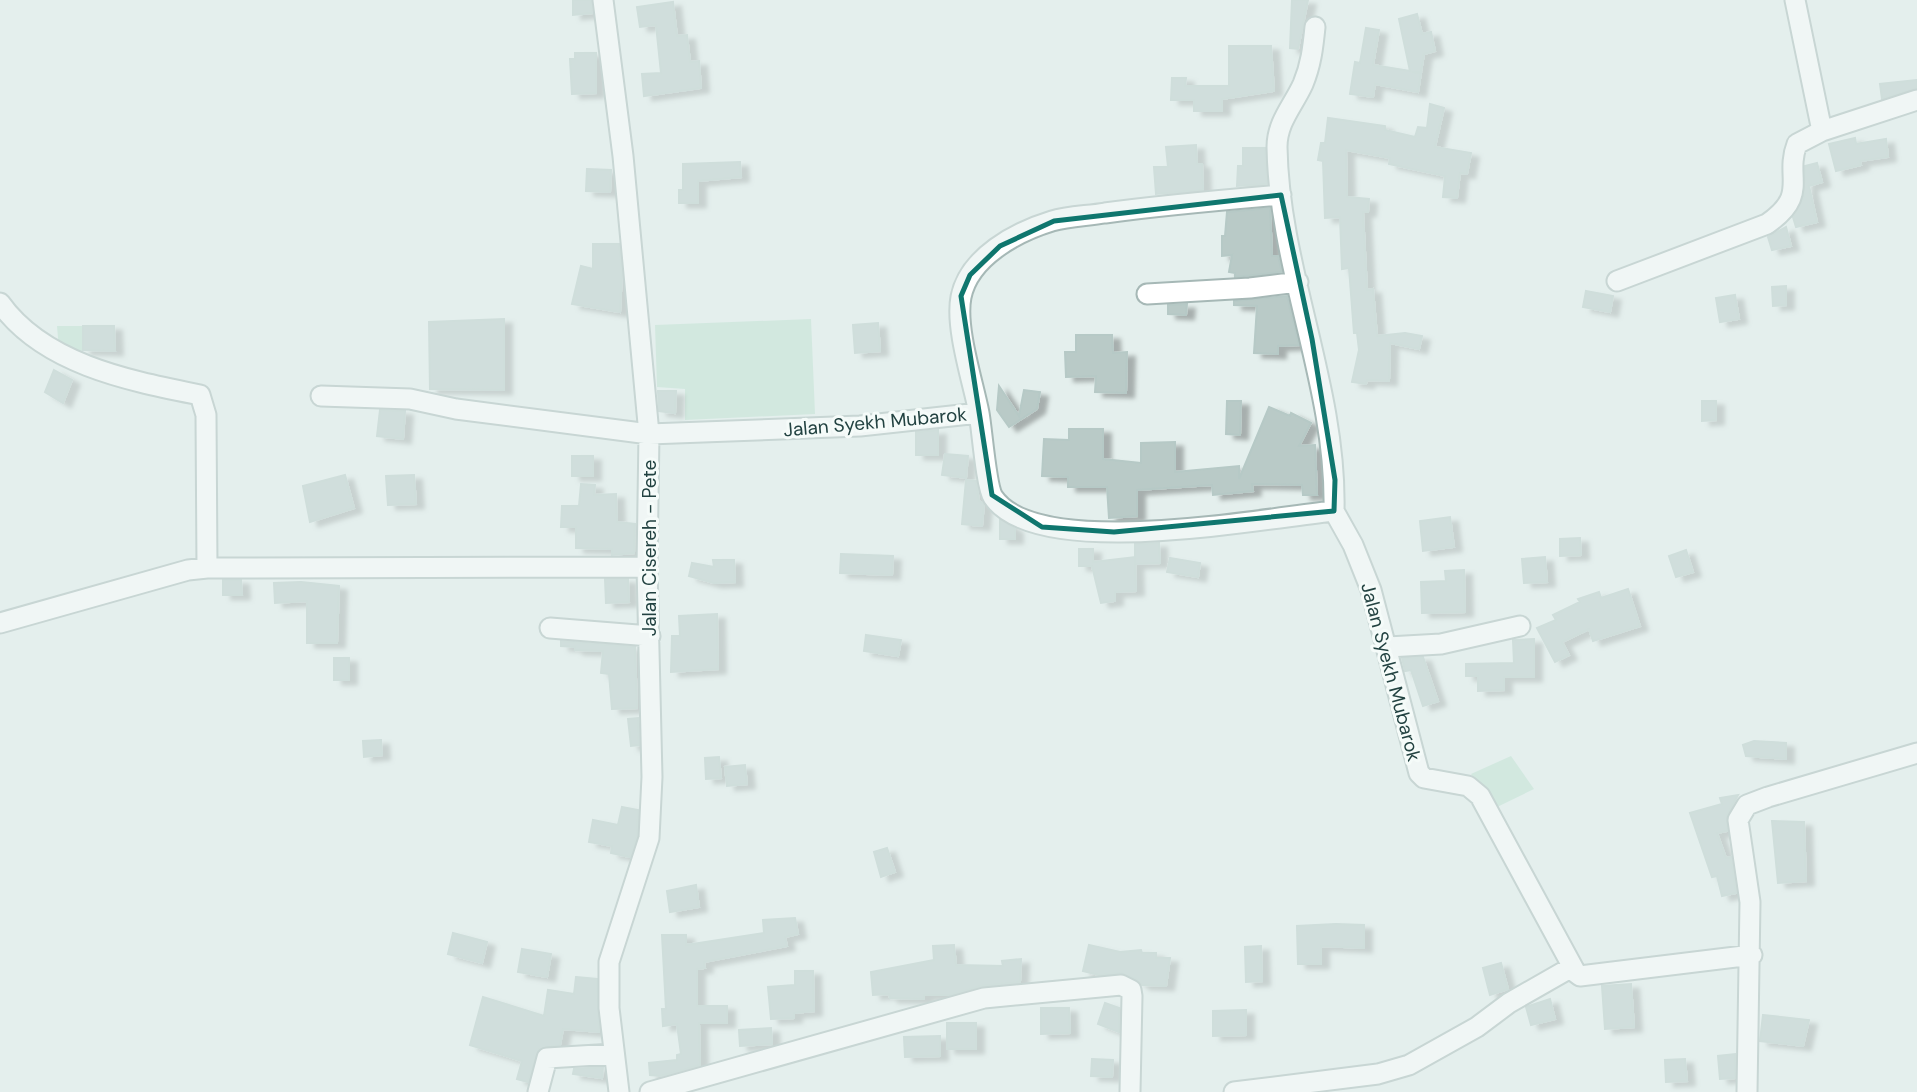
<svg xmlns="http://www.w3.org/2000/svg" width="1917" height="1092" viewBox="0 0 1917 1092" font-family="'DM Sans',sans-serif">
<defs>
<filter id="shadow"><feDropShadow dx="8" dy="4.5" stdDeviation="2" flood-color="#0004"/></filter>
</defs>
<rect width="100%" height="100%" fill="#e4efed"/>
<path fill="#bce1cf" d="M811,319L815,414L685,420V389L657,387L655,325Z
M57,326H83V351L59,349Z
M1511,756L1534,789L1495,808L1471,774Z"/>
<path fill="#b9cac7" stroke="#b6c9c6" stroke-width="2" filter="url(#shadow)" d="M573,0H591L592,13L573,15Z
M1292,0H1308L1298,49L1290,48Z
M673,2L677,36L687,35L690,62L699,61L701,88L644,96L642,74L661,73L656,25L640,27L637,7Z
M1417,14L1422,34L1431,32L1435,51L1424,54L1421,72H1412L1421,73L1418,92L1375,84L1373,97L1350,94L1355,62L1360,63L1366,28L1379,30L1373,65L1410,71L1399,19Z
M1229,46H1271L1274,91L1222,99V111H1194V100H1171L1172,78H1186L1185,86H1229Z
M575,53H596V93L572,94L570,59H575Z
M1917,80V88L1882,99L1880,84Z
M1430,104L1444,108L1435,147L1471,153L1467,174L1460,173L1457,198L1443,197L1445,176L1389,164L1390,158L1346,150L1347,197L1369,199L1368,212H1363L1367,290L1373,289L1377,336L1405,333L1422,336L1419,349L1390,343L1389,381L1367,380L1366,384L1352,382L1359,350L1357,333H1354L1349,268L1342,269L1340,217L1325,218L1323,161L1318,160L1321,143H1325L1328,118L1385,126V130L1415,137L1418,127L1427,128Z
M1855,138L1856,144L1886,139L1888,157L1860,161L1861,165L1836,171L1829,144Z
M1196,145L1197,164H1202L1203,190L1156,194L1154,167H1168L1166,147Z
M1243,148H1265L1267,184L1237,186L1238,166H1243Z
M740,162L741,177L698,181V203H679V190H683V164Z
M1817,163L1822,182L1809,186L1817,222L1796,227L1793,217L1804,197L1805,166Z
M587,169L611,170L610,192L586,191Z
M1270,208L1272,256H1278L1282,272L1235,277V273L1229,272L1232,255L1222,256V236H1225L1227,212Z
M1786,227L1791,246L1772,250L1768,237Z
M593,244H619L622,273L620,312L572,304L581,266L593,269Z
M1786,286V305L1773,306L1772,287Z
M1586,291L1613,296L1610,312L1583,307Z
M1735,295L1739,319L1720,322L1716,298Z
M1287,296L1299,345L1278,346V354L1254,353L1257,306L1234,305V301Z
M1187,304L1186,315L1168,314V305Z
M504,319V390L430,389L429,322Z
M878,323L880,351L855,353L853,325Z
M83,326H114L115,351L83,350Z
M1076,335H1112L1113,353L1127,352L1126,393L1095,392L1096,376L1066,377L1065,352H1076Z
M54,370L72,380L63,403L45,392Z
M999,386L1019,416L1024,390L1040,392L1037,409L1009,427L997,410Z
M658,391H676L675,413L659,411Z
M1227,401H1241L1240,435L1226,434Z
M1702,401H1716V420L1702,421Z
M1269,407L1290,416L1291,413L1311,423L1299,446L1315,445L1317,495H1303L1302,485L1252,484L1253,491L1213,495L1212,485L1137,490V516L1109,518L1107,487H1068V477L1042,476L1044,439L1069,440V429H1103V459L1141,463V443L1175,442V472L1239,466V479Z
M380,410L405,411L403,439L377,436Z
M938,430V455H916V432Z
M945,454L968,456L966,478L942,475Z
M572,456H593V476H572Z
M345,475L354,508L310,522L303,486Z
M414,475L416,504L388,505L386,476Z
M966,480L976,481L979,501L984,504L982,526L962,524Z
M581,484L595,485L594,495L616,494L617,522L635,524L634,553L612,555V549L576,548V527H561L562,506H579Z
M1450,517L1454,547L1423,551L1420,521Z
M1000,519L1015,529V539H1000Z
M1580,538L1581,555L1560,556V539Z
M1159,543L1160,563L1135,564V544Z
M1079,549H1093V562L1135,557L1136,591L1115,592V601L1101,603L1092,566H1079Z
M1686,550L1693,572L1676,577L1669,556Z
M841,554L893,556L892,575L840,573Z
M1545,557L1547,582L1524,583L1522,559Z
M1170,558L1200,563L1198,577L1167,572Z
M713,560H734L735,582L714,583L689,576L692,563L714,567Z
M1464,570L1465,612L1422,613L1421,582L1446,581L1445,571Z
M605,579H628L629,602L606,603Z
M223,580H241L242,595H223Z
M301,582L339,586L337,643H307V601L275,603L274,583Z
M1628,589L1640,626L1593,641L1589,629L1562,642L1569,655L1555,662L1537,628L1556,620L1553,615L1580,602L1578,599L1599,592L1601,598Z
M717,614L718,669L671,672L672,636H680L679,616Z
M866,635L901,640L898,656L864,651Z
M1534,639V677H1504V690L1478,691V676H1466V664L1514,663L1513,640Z
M561,641L635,647L637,708L612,709L609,674L601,673L603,651L575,650V647L561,646Z
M1423,657L1438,701L1423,706L1411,670L1405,671L1402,658Z
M334,658H349V680H334Z
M638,718L639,745L631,746L628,719Z
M381,740L382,755L364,757L363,741Z
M1754,741L1786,743V759L1746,756L1743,745Z
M719,757L721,778L706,779L705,758Z
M745,765L747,784L727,786L725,767Z
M1738,795L1727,815V831L1717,833L1726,858L1731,857L1736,893L1722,896L1717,876L1712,877L1690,813L1722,804L1720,798Z
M622,807L638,810L637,836L630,857L611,853L612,846L589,842L593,820L618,825Z
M1772,821L1804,822L1806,881L1778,883Z
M887,848L895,872L881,877L874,852Z
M696,885L699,907L670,912L667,891Z
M795,918L798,934L785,937L787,946L704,962L705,968L697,969V1006H727V1023H699L700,1065L661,1076L650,1075L649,1063L677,1060V1055L681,1054L677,1024L663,1026L662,1009H666L662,935H686V945L764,933L763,920Z
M1336,924L1364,925V948L1321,946V964H1298L1297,926Z
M453,933L487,942L482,963L448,954Z
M954,945L956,965L1003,966L1002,961L1021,959L1020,982L981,986L951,995H924V999L890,998L889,994L873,995L871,972L934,960L933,946Z
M1089,945L1120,952L1141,950L1142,953H1156V958H1170L1166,986L1142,985L1136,979L1121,973L1099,975L1083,971Z
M1261,946L1262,981L1246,982L1245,947Z
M522,949L551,954L547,977L518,972Z
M1501,963L1508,989L1490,995L1483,968Z
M795,971H813L814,1011L794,1013V1018L771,1019L768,987L795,985Z
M576,977L597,979L599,1032L563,1029L560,1045L539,1049L528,1082L517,1079L522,1061L470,1045L483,997L544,1016L548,990L574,994Z
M1631,984L1634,1027L1605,1029L1602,986Z
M1550,999L1555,1019L1531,1025L1526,1007Z
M1105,1003L1119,1008V1032L1098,1024Z
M1041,1008H1069L1070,1033L1041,1034Z
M1246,1010V1035L1213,1036V1011Z
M1763,1015L1809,1020L1803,1046L1760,1041Z
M947,1023H976V1049H947Z
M771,1028L772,1044L740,1046L739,1030Z
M940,1036V1056L905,1057L904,1037Z
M1735,1054V1078L1720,1079L1718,1056Z
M1092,1059L1113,1060L1112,1077L1091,1076Z
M1685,1059L1687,1081L1666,1082L1665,1060Z
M603,1067L602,1078L573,1074L574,1069Z"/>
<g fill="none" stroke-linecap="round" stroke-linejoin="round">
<g stroke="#a6b8b6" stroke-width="23">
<path id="minor" d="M603,0L623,156L649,434L647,567L652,777L649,838L609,962V1008L619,1092
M1795,0L1822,131
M1315,27C1313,47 1311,65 1303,84C1293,106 1277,122 1277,147C1279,270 1337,387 1334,511
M1617,281L1767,224C1810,194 1784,178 1797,144L1822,131L1917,100
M1147,294L1250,288L1298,282
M0,303C44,365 131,381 200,395L206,415L207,568
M321,396L410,399L456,409L649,434L860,426L979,413C982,429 986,486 993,497C1037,562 1264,518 1334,511
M979,413C973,382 955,328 961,297C969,257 1016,232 1052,221C1068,216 1087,216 1105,213C1163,205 1222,200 1281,195
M1334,511L1353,545L1371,590L1419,773L1424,778L1468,786L1480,796L1576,973L1580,976L1752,955
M0,623L188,570L207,568L647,567
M550,628L650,636
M1388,647L1441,644L1520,626
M538,1092L547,1058L614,1054
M650,1092L984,998L1121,985L1131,990L1132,996L1130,1092
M1234,1092L1378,1074L1409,1065L1477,1027L1509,1003L1572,967
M1747,1092L1750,902L1738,820L1747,805L1768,797L1917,753"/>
</g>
<use href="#minor" stroke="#fff" stroke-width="19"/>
</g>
<path d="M0 0H1917V1092H0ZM1281,195L1312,339L1335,480L1334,511L1114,532L1042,527L992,495L961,296L970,275L1000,246L1054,221Z" fill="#e4efed" fill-opacity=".55" fill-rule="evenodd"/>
<path fill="none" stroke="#0f766e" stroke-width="5" stroke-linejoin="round" d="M1281,195L1312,339L1335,480L1334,511L1114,532L1042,527L992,495L961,296L970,275L1000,246L1054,221Z"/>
<g text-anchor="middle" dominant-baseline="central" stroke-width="6" stroke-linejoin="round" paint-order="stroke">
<g font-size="19" fill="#224241" stroke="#f5fbf9">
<text transform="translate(875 422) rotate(-5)">Jalan Syekh Mubarok</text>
<text transform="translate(649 548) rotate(-90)">Jalan Cisereh - Pete</text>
<text transform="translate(1391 672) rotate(75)">Jalan Syekh Mubarok</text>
</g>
</g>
</svg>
